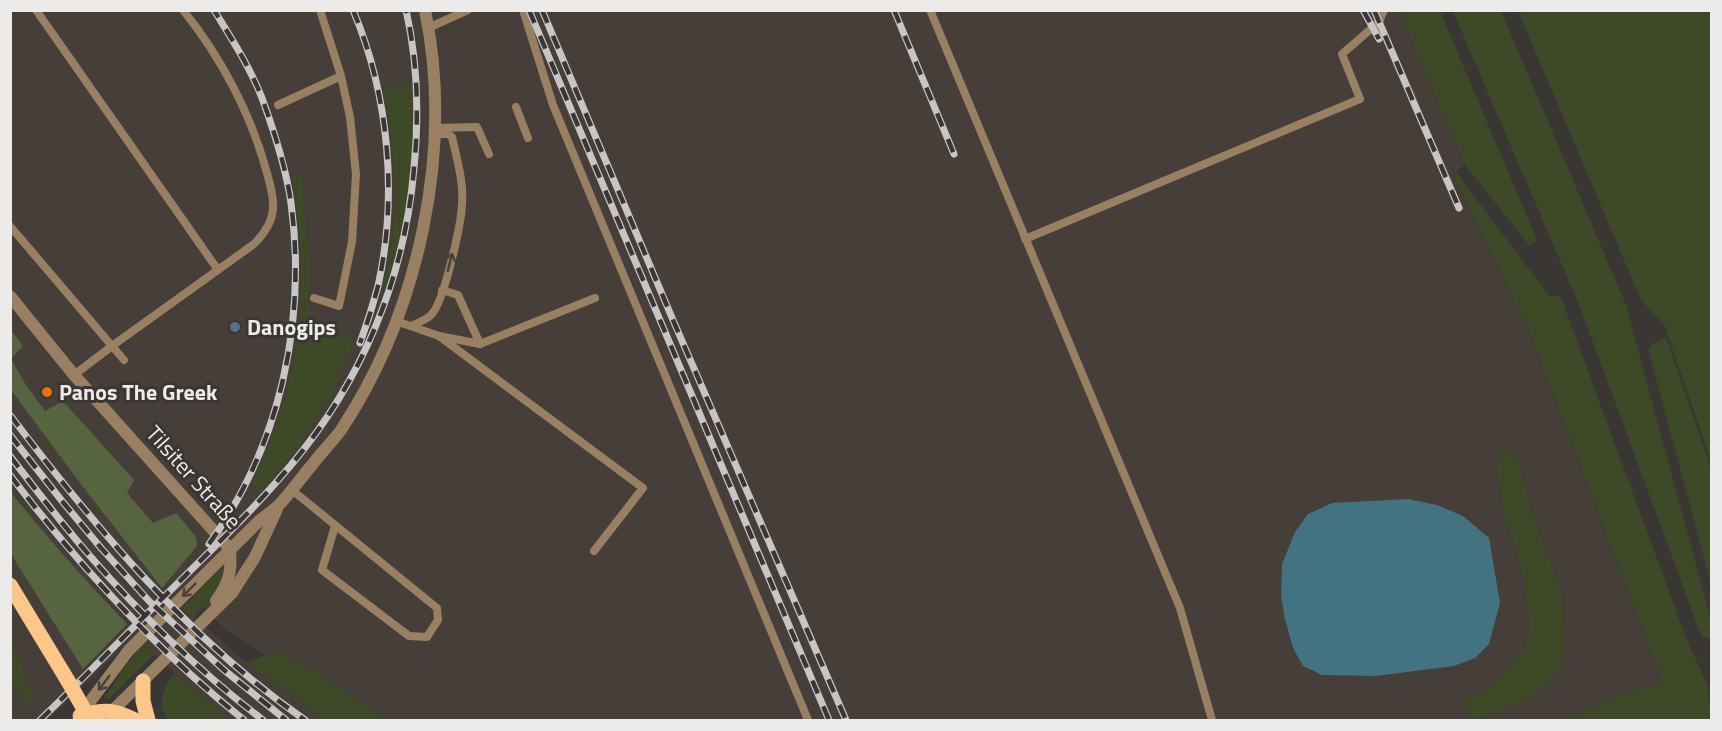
<svg xmlns="http://www.w3.org/2000/svg" width="1722" height="731" font-family="'Titillium Web',sans-serif">
<rect width="100%" height="100%" fill="#393634"/>
<polygon fill="#463e39" points="10,11 1400,11 1465,164 1453,175 1530,334 1662,683 1609,699 1566,720 366,720 227,631 184,587 173,598 182,608 184,608 247,663 326,720 232,720 174,673 145,646 147,644 137,634 48,720 11,720"/>
<g fill="#3e4928">
<polygon points="1399,11 1440,11 1537,240 1530,246 1465,165"/>
<polygon points="1453,11 1501,11 1626,305 1711,620 1711,638 1702,638 1580,307"/>
<polygon points="1518,11 1711,11 1711,461 1664,324 1641,300"/>
<path d="M407 83H410C413 118 413 151 409 186 405 220 395 253 387 286L382 285C385 273 389 260 391 248 400 195 393 141 383 90Z"/>
<polygon points="1456,172 1550,297 1560,295 1687,640 1710,691 1707,693 1711,706 1711,720 1566,720 1609,699 1662,682 1530,334 1453,174"/>
<path d="M301 174 309 251V321L355 340C346 360 339 381 329 400 310 434 286 464 259 492L252 484 264 457 285 399 299 336 302 261 293 176Z"/>
<polygon points="1666,338 1711,468 1711,584 1648,349 1655,342"/>
<polygon points="1513,450 1518,460 1532,512 1563,597 1564,660 1552,680 1528,700 1488,716 1471,718 1463,701 1481,693 1508,668 1524,648 1530,625 1520,561 1504,514 1497,465 1502,452"/>
<path d="M222 571C219 591 207 603 194 617L182 608 213 577Z"/>
<polygon points="10,642 22,662 24,675 36,701 26,704 11,683"/>
<polygon points="145,642 147,644 145,647 154,654 109,699 104,698 138,649"/>
<polygon points="275,651 298,662 341,688 385,720 326,720 247,663"/>
<path d="M174 673 232 720H168C156 704 163 689 174 673Z"/>
</g>
<g fill="#576440">
<polygon points="11,330 23,346 11,359 26,385 45,411 63,401 134,480 127,493 153,523 176,513 196,537 197,546 162,588 80,483 11,390"/>
<path d="M10 491C47 538 86 581 127 624L83 669 11 554Z"/>
</g>
<polygon fill="#437281" points="1408,499 1437,505 1463,516 1489,538 1500,603 1489,644 1475,658 1454,666 1376,676 1322,675 1303,666 1293,648 1285,619 1281,596 1282,564 1295,532 1308,514 1332,503"/>
<g fill="none" stroke-linecap="round" stroke-linejoin="round">
<g stroke="#998062" stroke-width="8">
<polyline points="36,10 218,270"/>
<polyline points="523,10 553,105 808,720"/>
<polyline points="930,10 1180,608 1212,720"/>
<polyline points="428,28 468,10"/>
<polyline points="278,105 341,76"/>
<polyline points="516,107 528,138"/>
<polyline points="434,128 477,127 489,154"/>
<polyline points="10,226 112,346 74,375"/>
<polyline points="1025,239 1360,99 1342,54 1379,22 1384,10"/>
<polyline points="442,290 458,295 480,344"/>
<polyline points="314,298 339,306 352,242 356,174 350,117 341,76 320,10"/>
<polyline points="396,321 439,336 480,344 595,298"/>
<path d="M411 326C417 323 426 320 431 315 444 303 461 224 462 205 464 183 457 159 452 137L448 134H434"/>
<polyline points="439,336 643,488 594,551"/>
<path d="M124 360 112 346 254 244C264 234 272 223 273 209 274 196 270 184 267 173 251 114 221 57 183 10"/>
<polyline points="292,490 437,608 438,620 427,637 409,636 322,570 335,526"/>
</g>
<g stroke="#998062" stroke-width="12">
<polyline points="10,296 74,375 230,549"/>
<path d="M216 601C229 582 232 572 230 549"/>
<path d="M80 715 129 650 259 521C266 515 274 510 280 504 291 492 301 478 312 465 321 453 332 442 341 430 419 312 454 150 425 10"/>
<polyline points="103,720 232,593 255,557 277,509"/>
</g>
<g stroke="#fdc78a" stroke-width="15">
<polyline points="10,585 68,681"/>
<polyline points="143,681 143,701 148,720"/>
<path d="M80 716C103 709 113 709 135 720"/>
</g>
<g stroke="#c8c6c4" stroke-width="7">
<g id="rail">
<path d="M353 10C389 95 398 196 378 286 373 305 367 324 360 343"/>
<polyline points="529,10 829,720"/>
<polyline points="542,10 670,313 846,720"/>
<polyline points="894,10 954,154"/>
<polyline points="1363,10 1379,39"/>
<polyline points="1374,10 1459,208"/>
<path d="M10 415C96 528 188 639 305 720"/>
<polyline points="10,435 62,501 101,548 149,601 224,670 286,720"/>
<path d="M10 456C36 490 62 524 90 556 142 616 200 672 263 720"/>
<path d="M10 475C79 566 155 649 244 720"/>
<path d="M209 544C280 446 307 322 291 203 286 167 274 131 262 98 250 67 231 38 214 10"/>
<path d="M40 720C87 675 132 628 178 583 217 544 256 507 291 465 362 381 405 277 414 168 419 116 418 62 406 10"/>
</g>
</g>
<use href="#rail" stroke="#393634" stroke-width="4.5" stroke-dasharray="14" stroke-linecap="butt"/>
<polyline stroke="#fdc78a" stroke-width="15" points="68,681 90,720"/>
</g>
<defs><path id="oneway-shaft" d="M-6 0H5M1.5-3L5.5 0L1.5 3" fill="none" stroke-width="1.6" stroke-linecap="round" stroke-linejoin="round" transform="scale(1.5)"/></defs>
<g stroke="#47413b">
<use href="#oneway-shaft" transform="translate(450 262) rotate(-76)"/>
<use href="#oneway-shaft" transform="translate(189 590) rotate(135)"/>
<use href="#oneway-shaft" transform="translate(104 683) rotate(127)"/>
</g>
<circle fill="#5c6f8a" stroke="#393634" stroke-width="2" cx="235" cy="327" r="6"/>
<circle fill="#e8710a" stroke="#393634" stroke-width="2" cx="47" cy="392" r="6"/>
<g text-anchor="middle" dominant-baseline="central" stroke-width="6" stroke-linejoin="round" paint-order="stroke">
<g font-size="22" font-weight="bold" fill="#edebea" stroke="#393634" text-anchor="start">
<text x="247" y="327">Danogips</text>
<text x="59" y="392">Panos The Greek</text>
</g>
<g font-size="22" fill="#edebea" stroke="#393634">
<text transform="translate(194 477) rotate(48)">Tilsiter Straße</text>
</g>
</g>
<rect width="1722" height="731" fill="none" stroke="#edebea" stroke-width="24"/>
</svg>
